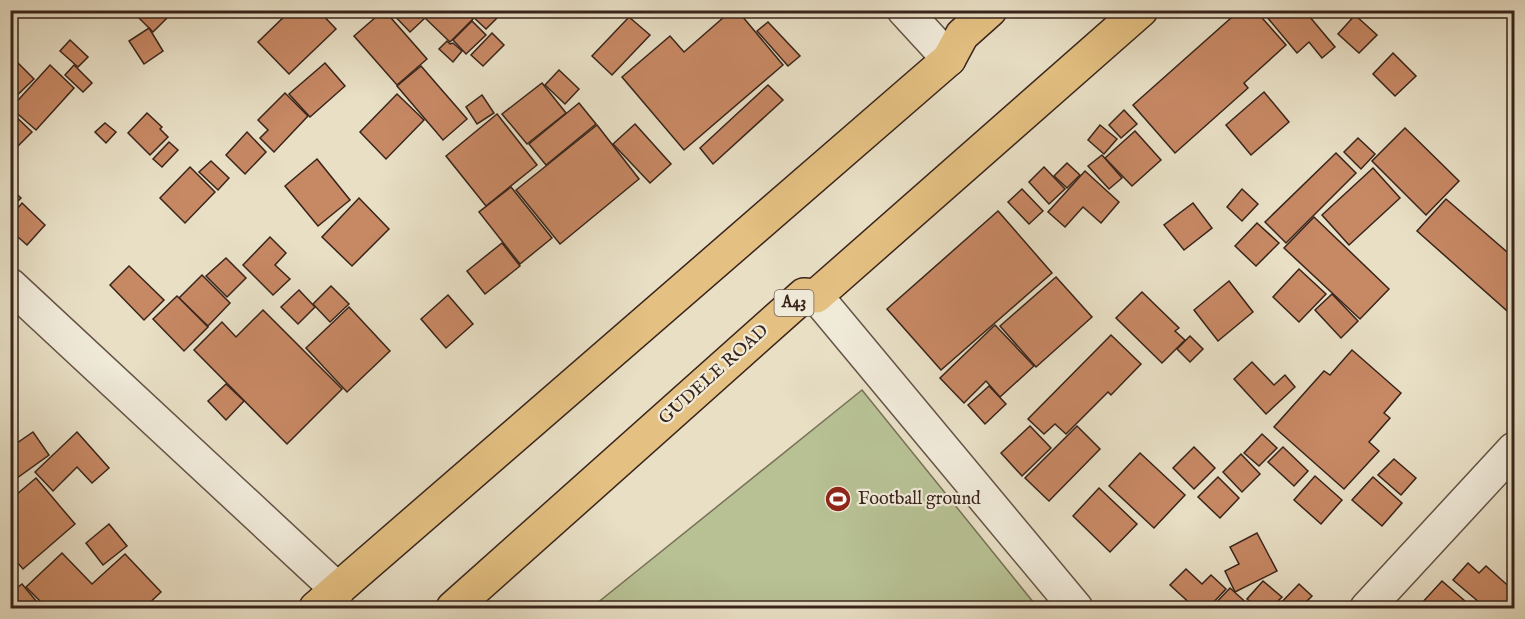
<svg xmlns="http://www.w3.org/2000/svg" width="1525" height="619" font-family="'IM FELL English',serif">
<rect width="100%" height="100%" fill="#e8dfc5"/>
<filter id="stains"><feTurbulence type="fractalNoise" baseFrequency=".00333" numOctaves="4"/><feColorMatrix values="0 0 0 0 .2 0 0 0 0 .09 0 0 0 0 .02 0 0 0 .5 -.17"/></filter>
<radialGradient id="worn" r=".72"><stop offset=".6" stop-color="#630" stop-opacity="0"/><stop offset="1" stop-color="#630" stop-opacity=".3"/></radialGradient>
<polygon fill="#b7c194" stroke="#787258" stroke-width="1.5" points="862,390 1038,608 591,608"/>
<g fill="#c78864" stroke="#39241b" stroke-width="1.5">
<polygon points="140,10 175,10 153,32 136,15"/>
<polygon points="291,10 318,10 336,29 289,74 258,42"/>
<polygon points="384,10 427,59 397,85 354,36"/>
<polygon points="389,10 464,10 473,19 450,42 425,18 410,32"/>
<polygon points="470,10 489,10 497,18 486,29 468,12"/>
<polygon points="732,10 737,10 783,65 684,150 622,77 670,36 684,52"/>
<polygon points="1240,10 1255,10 1286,45 1244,83 1248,88 1175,153 1133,105"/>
<polygon points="1275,10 1304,10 1335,47 1322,58 1309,42 1297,53 1267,17"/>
<polygon points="1355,15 1377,35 1359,53 1338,34"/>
<polygon points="629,17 650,35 612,75 592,56"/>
<polygon points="472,21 486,35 466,54 453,40"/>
<polygon points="768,22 800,56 788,66 757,31"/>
<polygon points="149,28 163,51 144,64 129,41"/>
<polygon points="492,33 504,45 483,66 471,55"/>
<polygon points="70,40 88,57 78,67 60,51"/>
<polygon points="447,41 450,44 453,43 462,51 453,62 439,49"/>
<polygon points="1393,53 1416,76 1395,96 1373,74"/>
<polygon points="12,57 34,79 10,102 10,58"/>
<polygon points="325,63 345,86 310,117 289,94"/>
<polygon points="50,65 74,88 36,130 11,108"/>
<polygon points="74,65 92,83 83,92 65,75"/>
<polygon points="421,66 467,119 443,140 397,86"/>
<polygon points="559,70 579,89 565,104 545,85"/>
<polygon points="542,83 566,113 527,144 502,114"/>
<polygon points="768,85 783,100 713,164 700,148"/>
<polygon points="1264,92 1289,122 1251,155 1226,125"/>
<polygon points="285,93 308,116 274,152 260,138 268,130 258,120"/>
<polygon points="397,94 424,120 386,159 360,132"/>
<polygon points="482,95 494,113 477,124 466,107"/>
<polygon points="579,103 596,124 546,165 529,144"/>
<polygon points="1124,110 1137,124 1121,138 1109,125"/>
<polygon points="11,112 32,132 10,154 10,113"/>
<polygon points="147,113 162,127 160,129 168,137 150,155 128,133"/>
<polygon points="497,114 537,165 486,206 446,156"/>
<polygon points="105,123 116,132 106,143 95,132"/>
<polygon points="635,124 671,164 650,183 613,144"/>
<polygon points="597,125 639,179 560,244 516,190"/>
<polygon points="1100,125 1117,139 1104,154 1088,140"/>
<polygon points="1405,128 1459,181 1426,215 1372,161"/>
<polygon points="1135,131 1161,160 1132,186 1105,158"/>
<polygon points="247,132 266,152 245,174 226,155"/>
<polygon points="1358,138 1375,154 1361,169 1344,152"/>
<polygon points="169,142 178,150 162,167 153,159"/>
<polygon points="1336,153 1356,173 1286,243 1265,222"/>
<polygon points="1102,155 1122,178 1109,189 1088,166"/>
<polygon points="317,159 350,200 318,226 285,186"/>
<polygon points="211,161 229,178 218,190 199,172"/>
<polygon points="1067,163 1080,175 1067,188 1054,176"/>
<polygon points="190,167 215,192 185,223 160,198"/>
<polygon points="1044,167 1065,189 1049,204 1029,182"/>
<polygon points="1373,168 1400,198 1349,245 1322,215"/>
<polygon points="1085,171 1119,202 1101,223 1083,207 1065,227 1048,212"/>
<polygon points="511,187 552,238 520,264 479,212"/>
<polygon points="10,188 21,198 10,209"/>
<polygon points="1022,189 1043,211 1029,224 1008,202"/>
<polygon points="1242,189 1258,204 1242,221 1227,207"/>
<polygon points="359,198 389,229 352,266 322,237"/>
<polygon points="1446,199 1514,258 1514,317 1417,231"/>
<polygon points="22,203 45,225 27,245 10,230 10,211 13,214"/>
<polygon points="1193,203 1212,228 1184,250 1164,225"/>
<polygon points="998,211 1052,273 941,370 887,309"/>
<polygon points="1314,217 1389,289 1360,319 1284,248"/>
<polygon points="1257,223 1279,243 1256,266 1235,246"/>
<polygon points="270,237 286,253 275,265 290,279 273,295 243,265"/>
<polygon points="502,243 520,266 485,294 467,271"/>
<polygon points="226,258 246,278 227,297 206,276"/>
<polygon points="129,266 164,300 144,320 110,285"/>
<polygon points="1299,269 1326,294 1299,322 1273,297"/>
<polygon points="202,275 230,303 208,326 179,298"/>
<polygon points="1056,277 1092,317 1036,367 1000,326"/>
<polygon points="1229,281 1253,312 1218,341 1194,310"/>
<polygon points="331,286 349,304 330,322 313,304"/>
<polygon points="299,290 315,307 298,324 281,307"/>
<polygon points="1142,292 1179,328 1175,331 1185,340 1162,363 1116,318"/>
<polygon points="1332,294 1358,321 1341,338 1315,310"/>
<polygon points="448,295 473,324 446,348 421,319"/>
<polygon points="177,296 208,327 184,351 153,319"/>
<polygon points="349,307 390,351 347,392 306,348"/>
<polygon points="263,310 342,389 287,444 194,350 222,322 236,337"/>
<polygon points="995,325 1034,366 1000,397 986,381 964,403 940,378"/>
<polygon points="1111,335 1141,364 1111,395 1108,392 1066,434 1055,424 1044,434 1028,419"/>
<polygon points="1190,336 1203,349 1190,362 1177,349"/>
<polygon points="1352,350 1401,393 1384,413 1390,418 1369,442 1379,451 1344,489 1274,427 1324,371 1330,375"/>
<polygon points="1252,362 1274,385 1285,375 1295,387 1266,414 1234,379"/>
<polygon points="226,384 244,401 226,420 208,401"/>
<polygon points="989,386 1006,404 985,424 968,405"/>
<polygon points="1030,426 1051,448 1022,476 1001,453"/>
<polygon points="1077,426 1100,449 1049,501 1025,478"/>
<polygon points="33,432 49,455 10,483 10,448"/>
<polygon points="77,432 109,468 92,483 77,467 53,491 35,472"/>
<polygon points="1262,434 1277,448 1259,466 1244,453"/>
<polygon points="1194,447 1215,468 1194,489 1173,468"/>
<polygon points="1283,447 1308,471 1294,486 1268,462"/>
<polygon points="1140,453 1185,495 1154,528 1109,486"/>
<polygon points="1241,454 1260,474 1242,492 1223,472"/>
<polygon points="1394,459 1416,478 1401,495 1378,475"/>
<polygon points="1315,476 1342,500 1321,524 1294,500"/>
<polygon points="1218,477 1239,498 1220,518 1198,497"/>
<polygon points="1373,477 1402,503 1382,526 1352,500"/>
<polygon points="36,478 75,524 23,569 10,554 10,500"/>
<polygon points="1099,488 1137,524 1110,552 1073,516"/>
<polygon points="109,524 127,546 103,565 86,543"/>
<polygon points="1257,533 1277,571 1235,592 1225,571 1239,564 1230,547"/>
<polygon points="62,553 92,584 125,554 161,592 144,608 47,608 26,587"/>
<polygon points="1468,563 1479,573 1486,566 1514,591 1514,608 1486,608 1453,580"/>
<polygon points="1186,569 1202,584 1211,575 1226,589 1208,608 1195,608 1170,585"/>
<polygon points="1263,581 1282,597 1271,608 1258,608 1247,599"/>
<polygon points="1442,581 1473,608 1425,608 1420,605"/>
<polygon points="22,584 42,608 10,608 10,593"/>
<polygon points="1299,584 1312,596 1300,608 1276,608"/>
<polygon points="1230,588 1252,608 1211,608"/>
</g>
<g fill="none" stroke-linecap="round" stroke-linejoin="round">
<g stroke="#655346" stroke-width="36">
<g id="street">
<polyline points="904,10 949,59"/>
<polyline points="10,285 338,590"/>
<polyline points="816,296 1076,608"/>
<polyline points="1367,608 1514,449"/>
</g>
</g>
<g stroke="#39241b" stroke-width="36">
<g id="highway">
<polyline points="316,608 949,59 962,35 990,10"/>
<polyline points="453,608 804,295 816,296 1141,10"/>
</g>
</g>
<use href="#street" stroke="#f0ead9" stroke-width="33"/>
<use href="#highway" stroke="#e4c082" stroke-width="33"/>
</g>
<defs>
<g id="stadium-disc" transform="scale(1.35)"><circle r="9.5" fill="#8f2418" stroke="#f0ead9"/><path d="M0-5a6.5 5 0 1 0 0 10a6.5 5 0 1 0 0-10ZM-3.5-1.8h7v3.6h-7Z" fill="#fff"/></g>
</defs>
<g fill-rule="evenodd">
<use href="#stadium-disc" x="838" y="499"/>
</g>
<g text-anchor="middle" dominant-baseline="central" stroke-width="4.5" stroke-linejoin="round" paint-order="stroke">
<rect fill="#f0ead9" stroke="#705f54" stroke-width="1.5" x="774.5" y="290" width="39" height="26" rx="4.5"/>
<g font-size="16" font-weight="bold" fill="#39241b">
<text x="794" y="303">A43</text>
</g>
<g font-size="18" fill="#39241b" stroke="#f0ead9">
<text transform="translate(714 375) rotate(-42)">GUDELE ROAD</text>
</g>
<g font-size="18" fill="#39241b" stroke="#f0ead9" text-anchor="start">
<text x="858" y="499">Football ground</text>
</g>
</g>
<rect width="1525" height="619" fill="none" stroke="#e8dfc5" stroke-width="36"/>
<rect x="12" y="12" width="1501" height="595" fill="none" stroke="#39241b" stroke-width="3"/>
<rect x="18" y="18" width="1489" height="583" fill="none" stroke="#39241b" stroke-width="1.5"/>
<rect width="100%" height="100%" filter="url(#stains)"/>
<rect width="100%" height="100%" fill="url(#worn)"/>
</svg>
